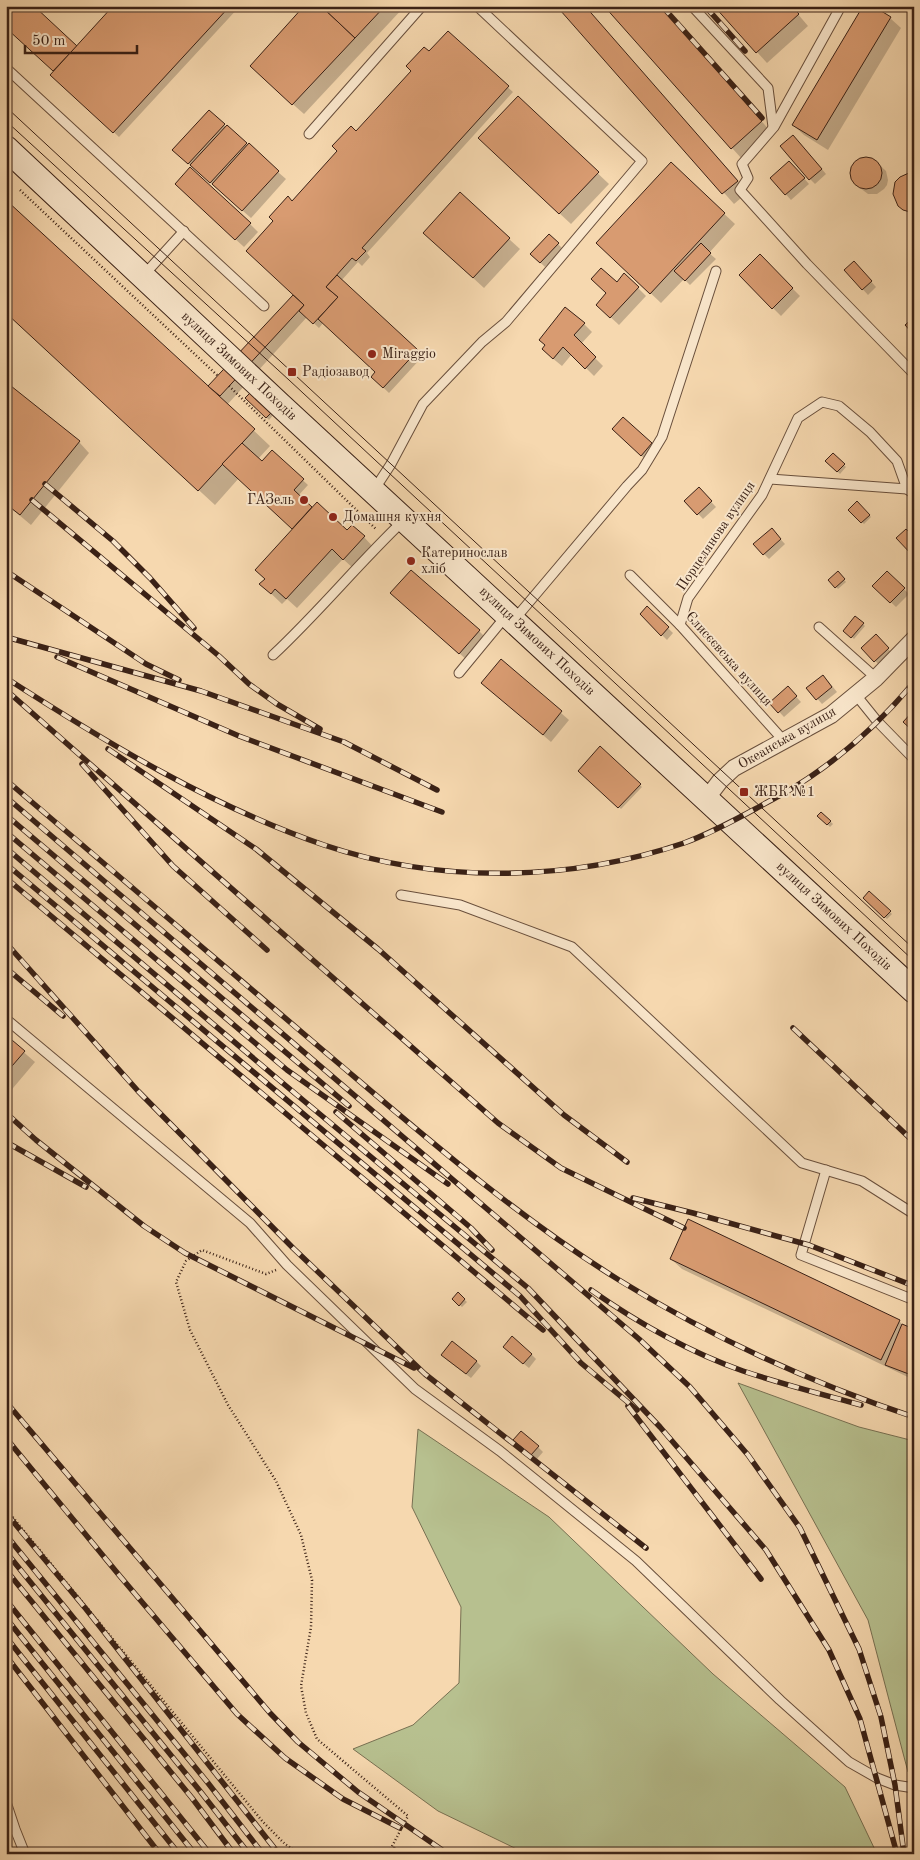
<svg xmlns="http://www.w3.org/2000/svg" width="920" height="1860" font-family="'Old Standard TT',serif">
<rect width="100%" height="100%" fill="#f6d8af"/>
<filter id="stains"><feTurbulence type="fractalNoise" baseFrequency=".004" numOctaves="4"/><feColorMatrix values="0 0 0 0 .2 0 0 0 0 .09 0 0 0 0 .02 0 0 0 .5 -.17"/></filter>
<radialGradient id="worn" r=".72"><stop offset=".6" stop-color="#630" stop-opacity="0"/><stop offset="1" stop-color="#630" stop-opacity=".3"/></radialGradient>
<g fill="#b7c08f" stroke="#787052">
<polygon points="738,1383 859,1427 914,1441 914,1773 908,1772 868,1620"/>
<polygon points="418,1429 549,1517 713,1674 845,1787 877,1854 527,1854 438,1811 353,1749 413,1725 459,1683 461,1607 412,1507"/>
</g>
<g fill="#0003">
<polygon points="115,6 240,6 119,137 57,79 55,71 6,27 77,47"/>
<polygon points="306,6 405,6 304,114 262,77"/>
<polygon points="584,6 748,192 734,204 562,10"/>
<polygon points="659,6 772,133 742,159 732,148"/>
<polygon points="791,6 808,26 767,63 757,52"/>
<polygon points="890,18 901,28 828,150 804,135 793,125"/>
<polygon points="448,33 513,92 367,253 370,257 362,266 358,262 341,281 423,356 389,393 372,377 377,372 323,323 319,328 307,317 227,405 270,446 258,459 262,462 272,452 308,485 298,496 312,509 347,532 364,537 374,548 354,569 343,559 297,608 287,599 282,604 261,584 266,579 294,529 239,478 215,505 6,313 213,392 215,391 210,386 294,295 292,202"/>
<polygon points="518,98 609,184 571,224 490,149"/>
<polygon points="209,112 286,179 251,218 182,158"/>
<polygon points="798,141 826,174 815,184 810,179"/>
<polygon points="864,158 873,159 886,171 888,180 887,185 884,189 877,194 868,194 860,188 852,179 851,170 856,162"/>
<polygon points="671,164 735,224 709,253 716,259 690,285 684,279 661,303 608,253"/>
<polygon points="794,167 809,184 791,200 771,178"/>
<polygon points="914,173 914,218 899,205"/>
<polygon points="184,192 250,224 258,232 244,247"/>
<polygon points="549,235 563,249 545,267 531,254"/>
<polygon points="509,239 520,249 484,288 435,243"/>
<polygon points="760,256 800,296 781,316 740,275"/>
<polygon points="859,268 876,287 868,295 845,270"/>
<polygon points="617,284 638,288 646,296 619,325 605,312"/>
<polygon points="584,324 592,332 581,344 603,366 594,376 572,354 562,366 551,357"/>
<polygon points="6,384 79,442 89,453 31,525 6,504"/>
<polygon points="247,398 274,414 269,420"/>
<polygon points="618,434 651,444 656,449 646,460"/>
<polygon points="833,455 846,467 840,474 827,461"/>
<polygon points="699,489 716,507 703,519 686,501"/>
<polygon points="857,503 871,517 864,524 850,510"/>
<polygon points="772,530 785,544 769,559 755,545"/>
<polygon points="838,573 846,582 838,589 830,580"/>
<polygon points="887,573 909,594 896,607 874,586"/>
<polygon points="400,601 479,631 487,639 468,661"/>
<polygon points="647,608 673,633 667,640 641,614"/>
<polygon points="856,618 865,626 854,639 845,631"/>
<polygon points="875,636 893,654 880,666 863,648"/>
<polygon points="501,661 569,720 551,742 483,683"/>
<polygon points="828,681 837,692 822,704 808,688"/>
<polygon points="788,688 801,702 784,717 771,703"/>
<polygon points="600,748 642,787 621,809 580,770"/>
<polygon points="822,813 833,824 830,827 819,816"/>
<polygon points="870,893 892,914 887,919 865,898"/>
<polygon points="6,1037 35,1062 8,1094 6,1093"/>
<polygon points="671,1259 899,1321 905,1327 914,1330 914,1380 682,1269"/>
<polygon points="458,1294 467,1302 462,1307 453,1299"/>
<polygon points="509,1352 531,1354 536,1359 529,1368"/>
<polygon points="447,1360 476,1361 481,1366 471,1378"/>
<polygon points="520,1445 538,1447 543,1452 537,1459"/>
</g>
<g fill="#d89b71" stroke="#3a2116">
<polygon points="6,6 34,6 77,46 53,71 6,28"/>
<polygon points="113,6 230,6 113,133 50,75"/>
<polygon points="304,6 321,6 355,38 292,105 250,66"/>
<polygon points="321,6 385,6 355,38"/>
<polygon points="564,6 585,6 738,181 722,194 560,10"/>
<polygon points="604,6 660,6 762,121 731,149"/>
<polygon points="714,6 791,6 799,14 756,53"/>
<polygon points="863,6 873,6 891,17 817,140 792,125"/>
<polygon points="448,31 509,86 362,248 366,251 356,261 352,258 326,287 338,297 313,324 299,311 304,305 246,251 273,221 269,217 288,196 292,201 337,151 332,146 351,126 356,131 411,71 406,66 424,47 429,51"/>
<polygon points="518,96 599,172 559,214 478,138"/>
<polygon points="209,110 225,124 188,164 172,150"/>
<polygon points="227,125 247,143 210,183 190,165"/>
<polygon points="793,135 822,169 809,180 780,146"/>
<polygon points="249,143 279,171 242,211 212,184"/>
<circle cx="866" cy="173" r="16"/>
<polygon points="789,161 805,178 785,195 770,178"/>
<polygon points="671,162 725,213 650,294 596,243"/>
<polygon points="190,167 251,223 235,240 175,184"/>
<polygon points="911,172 914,172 914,213 903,210 898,206 893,194 895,182 900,177"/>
<polygon points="460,192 510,238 473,278 423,233"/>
<polygon points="6,200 255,429 198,491 6,313"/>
<polygon points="549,234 559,243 540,263 530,254"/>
<polygon points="701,243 711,253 685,281 674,271"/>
<polygon points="760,254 793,288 772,309 739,275"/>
<polygon points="854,261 872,281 862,290 844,270"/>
<polygon points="601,268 617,282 624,273 639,287 610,318 596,305 606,293 591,279"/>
<polygon points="337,275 418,350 383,388 371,377 375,372 318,319 338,297 326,287"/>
<polygon points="293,295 304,305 220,396 208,386"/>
<polygon points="565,307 585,323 574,335 596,357 585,369 563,347 553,359 542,349 545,345 539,340"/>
<polygon points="914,317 914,335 905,325"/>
<polygon points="6,382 80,441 20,515 6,504"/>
<polygon points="252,391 273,411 266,418 245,398"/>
<polygon points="623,417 652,443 641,456 612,429"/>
<polygon points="242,443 262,461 272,450 304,479 294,490 312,507 292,529 222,464"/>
<polygon points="833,453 845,464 837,472 825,461"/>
<polygon points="699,487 712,501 697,515 684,501"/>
<polygon points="857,501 870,515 861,523 848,510"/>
<polygon points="317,502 347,530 352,525 365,536 343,560 332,549 286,599 275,589 271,594 259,584 265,579 255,570"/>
<polygon points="772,528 781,539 763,555 753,544"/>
<polygon points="906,529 914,537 913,556 896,538"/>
<polygon points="411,570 480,630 459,654 390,593"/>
<polygon points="838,571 845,579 835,588 828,580"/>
<polygon points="887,571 905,588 890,603 872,586"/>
<polygon points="647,606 669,627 661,636 640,614"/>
<polygon points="855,616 864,623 851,638 843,631"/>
<polygon points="876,634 889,648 874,662 861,648"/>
<polygon points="501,659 562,711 543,735 481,683"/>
<polygon points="823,675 832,687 816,700 806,688"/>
<polygon points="788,686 797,696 778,713 769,703"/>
<polygon points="914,710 914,732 903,722"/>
<polygon points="600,746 641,784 618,808 578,771"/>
<polygon points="821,812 831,821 827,825 817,816"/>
<polygon points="869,891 891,911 884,918 863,898"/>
<polygon points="6,1035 25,1051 6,1073"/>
<polygon points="688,1219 900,1320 881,1360 670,1259"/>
<polygon points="458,1292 465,1299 459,1306 452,1299"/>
<polygon points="902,1324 914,1329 914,1376 885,1365"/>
<polygon points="512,1336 532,1354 523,1364 503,1347"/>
<polygon points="452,1341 477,1361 466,1374 441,1355"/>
<polygon points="521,1431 539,1446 531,1455 513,1440"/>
<polygon points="394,1847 404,1854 390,1854"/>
</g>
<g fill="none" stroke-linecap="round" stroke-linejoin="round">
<g stroke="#694f3c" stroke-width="11">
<g id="lane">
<polyline points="692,6 768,88 773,127"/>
<polyline points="841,6 774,127 742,164 748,178 740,190 807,264 914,374"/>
<polyline points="910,6 914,12"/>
<polyline points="6,68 264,306"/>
<polyline points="309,134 422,6"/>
<polyline points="143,276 184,231"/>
<polyline points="770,479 907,489"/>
<polyline points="374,490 391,464 423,404 482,342 506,322 642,161 477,6"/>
<polyline points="630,575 680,625 784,741"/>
<polyline points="514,620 627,486 642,470 662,437 716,271"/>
<polyline points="680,625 688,598 762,495 798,418 822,402 839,406 870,432 897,461 907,489 914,494"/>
<polyline points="819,627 876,678"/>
<path d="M273 655C319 612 358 564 403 521"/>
<polyline points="459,673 506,616"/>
<polyline points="856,695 877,721 914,759"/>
<polyline points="401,895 460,905 572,947 802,1163 862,1181 914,1214"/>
<polyline points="6,1019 250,1223 287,1265 415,1389 500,1451 636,1561 780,1700 849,1762 877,1778 895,1785 914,1788"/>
<polyline points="826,1170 801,1255 914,1300"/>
<polyline points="6,1802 15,1829 25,1854"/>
</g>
</g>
<g stroke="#694f3c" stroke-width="18">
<polyline id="street" points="707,798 720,781 734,768 831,715 876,678 914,639"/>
</g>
<g stroke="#3a2116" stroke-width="26">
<polyline id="secondary" points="6,148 280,405 914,991"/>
</g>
<g stroke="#3a2116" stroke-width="2.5" stroke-dasharray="1 2.5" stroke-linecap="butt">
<polyline points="20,190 218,376"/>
<polyline points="229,386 377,530"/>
<polyline points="276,1270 266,1274 202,1250 186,1261 176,1282 190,1330 228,1405 276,1481 301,1535 312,1580 311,1627 301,1686 306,1713 317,1739 408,1816 388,1854"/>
<polyline points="6,1509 263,1822 285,1844 300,1854"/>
</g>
<use href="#lane" stroke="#f9e6cb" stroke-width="9"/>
<use href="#street" stroke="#f9e6cb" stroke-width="16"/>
<use href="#secondary" stroke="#f9e6cb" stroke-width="24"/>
<g stroke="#3a2116" stroke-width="1">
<polyline points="6,107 914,949"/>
<polyline points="6,121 289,380 914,961"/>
</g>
<g stroke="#3a2116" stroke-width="5.5">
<g id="rail">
<polyline points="662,6 762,118"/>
<polyline points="705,6 745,51"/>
<polyline points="45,484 113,541 150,578 194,628"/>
<polyline points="32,500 219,656 249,684 277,704 320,729"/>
<polyline points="6,571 146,664 179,680"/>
<polyline points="6,637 201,691 344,742 437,790"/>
<polyline points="57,657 239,736 442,812"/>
<path d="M6 678C107 743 211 806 324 845 439 884 569 882 684 843 709 834 733 821 757 808 767 802 778 797 788 791 835 763 879 724 914 682"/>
<polyline points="6,690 498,1123 561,1168 684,1228"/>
<polyline points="108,749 256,849 378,949 564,1115 627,1162"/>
<polyline points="82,764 173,866 267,950"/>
<path d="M6 780C110 868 214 958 318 1046 415 1128 511 1213 619 1280 711 1337 811 1383 914 1417"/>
<polyline points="6,797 639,1339 690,1387 748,1455 800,1528 859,1649 881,1717 895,1785 904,1854"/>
<polyline points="6,815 349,1106"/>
<polyline points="6,832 287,1070 448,1184"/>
<polyline points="6,848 279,1080 528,1288 660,1427 766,1550 829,1650 860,1719 897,1854"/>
<polyline points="6,864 520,1296 581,1363 637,1410"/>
<polyline points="6,878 543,1330"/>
<polyline points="6,943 138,1091 293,1248 425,1374 646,1548"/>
<polyline points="6,968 63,1016"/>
<polyline points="793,1028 914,1142"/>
<polyline points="336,1112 471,1228 492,1250"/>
<polyline points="6,1113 36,1140 144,1226 185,1253 414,1368"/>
<polyline points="6,1142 86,1187"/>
<polyline points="633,1198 693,1213 809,1245 914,1286"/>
<path d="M591 1290C638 1323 689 1352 743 1371 782 1384 821 1394 861 1405"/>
<polyline points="6,1402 270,1713 298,1742 358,1792 448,1854"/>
<polyline points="628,1406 761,1579"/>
<polyline points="6,1438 119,1575 237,1714 285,1758 343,1799 400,1828"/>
<polyline points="6,1513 86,1609 279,1854"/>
<polyline points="6,1535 208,1783 263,1854"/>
<polyline points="6,1552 200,1791 249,1854"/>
<polyline points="6,1570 192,1798 234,1854"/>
<polyline points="6,1600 210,1854"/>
<polyline points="6,1618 195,1854"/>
<polyline points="6,1637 179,1854"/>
<polyline points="6,1656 160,1854"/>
</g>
</g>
<use href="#rail" stroke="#f9e6cb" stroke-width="4" stroke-dasharray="11" stroke-linecap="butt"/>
</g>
<g fill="#8f2418" stroke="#f9e6cb" stroke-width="2">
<circle cx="372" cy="354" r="5"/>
<rect x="287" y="367" width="10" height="10" rx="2.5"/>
<circle cx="304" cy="500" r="5"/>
<circle cx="333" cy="517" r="5"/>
<circle cx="411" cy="561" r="5"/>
<rect x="739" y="787" width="10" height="10" rx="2.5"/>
</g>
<g text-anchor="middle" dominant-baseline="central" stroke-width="4" stroke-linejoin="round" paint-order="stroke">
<g font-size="14" fill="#3a2116" stroke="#f9e6cb" text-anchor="start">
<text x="382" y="354">Miraggio</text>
<text x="302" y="372">Радіозавод</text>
<text x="294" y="500" text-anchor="end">ГАЗель</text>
<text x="343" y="517">Домашня кухня</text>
<text x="421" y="553">Катеринослав<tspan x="421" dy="16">хліб</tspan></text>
<text x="754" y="792">ЖБК №1</text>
</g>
<g font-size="14" fill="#3a2116" stroke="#f9e6cb">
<text transform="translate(239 366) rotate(43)">вулиця Зимових Походів</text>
<text transform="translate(716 536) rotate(-56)">Порцелянова вулиця</text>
<text transform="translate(537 641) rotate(43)">вулиця Зимових Походів</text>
<text transform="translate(729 659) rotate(48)">Єлисєєвська вулиця</text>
<text transform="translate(787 738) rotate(-30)">Океанська вулиця</text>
<text transform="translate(834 916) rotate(43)">вулиця Зимових Походів</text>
</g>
</g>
<rect width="920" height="1860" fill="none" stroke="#f6d8af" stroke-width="25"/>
<rect x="8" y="8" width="905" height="1845" fill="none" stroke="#3a2116" stroke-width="2.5"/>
<rect x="12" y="12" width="895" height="1835" fill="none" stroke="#3a2116"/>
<path d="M25 45v8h112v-8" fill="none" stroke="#3a2116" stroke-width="2.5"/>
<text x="32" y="45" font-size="15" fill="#3a2116" stroke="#f9e6cb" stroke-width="4" paint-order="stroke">50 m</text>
<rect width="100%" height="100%" filter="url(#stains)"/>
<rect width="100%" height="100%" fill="url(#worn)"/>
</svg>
